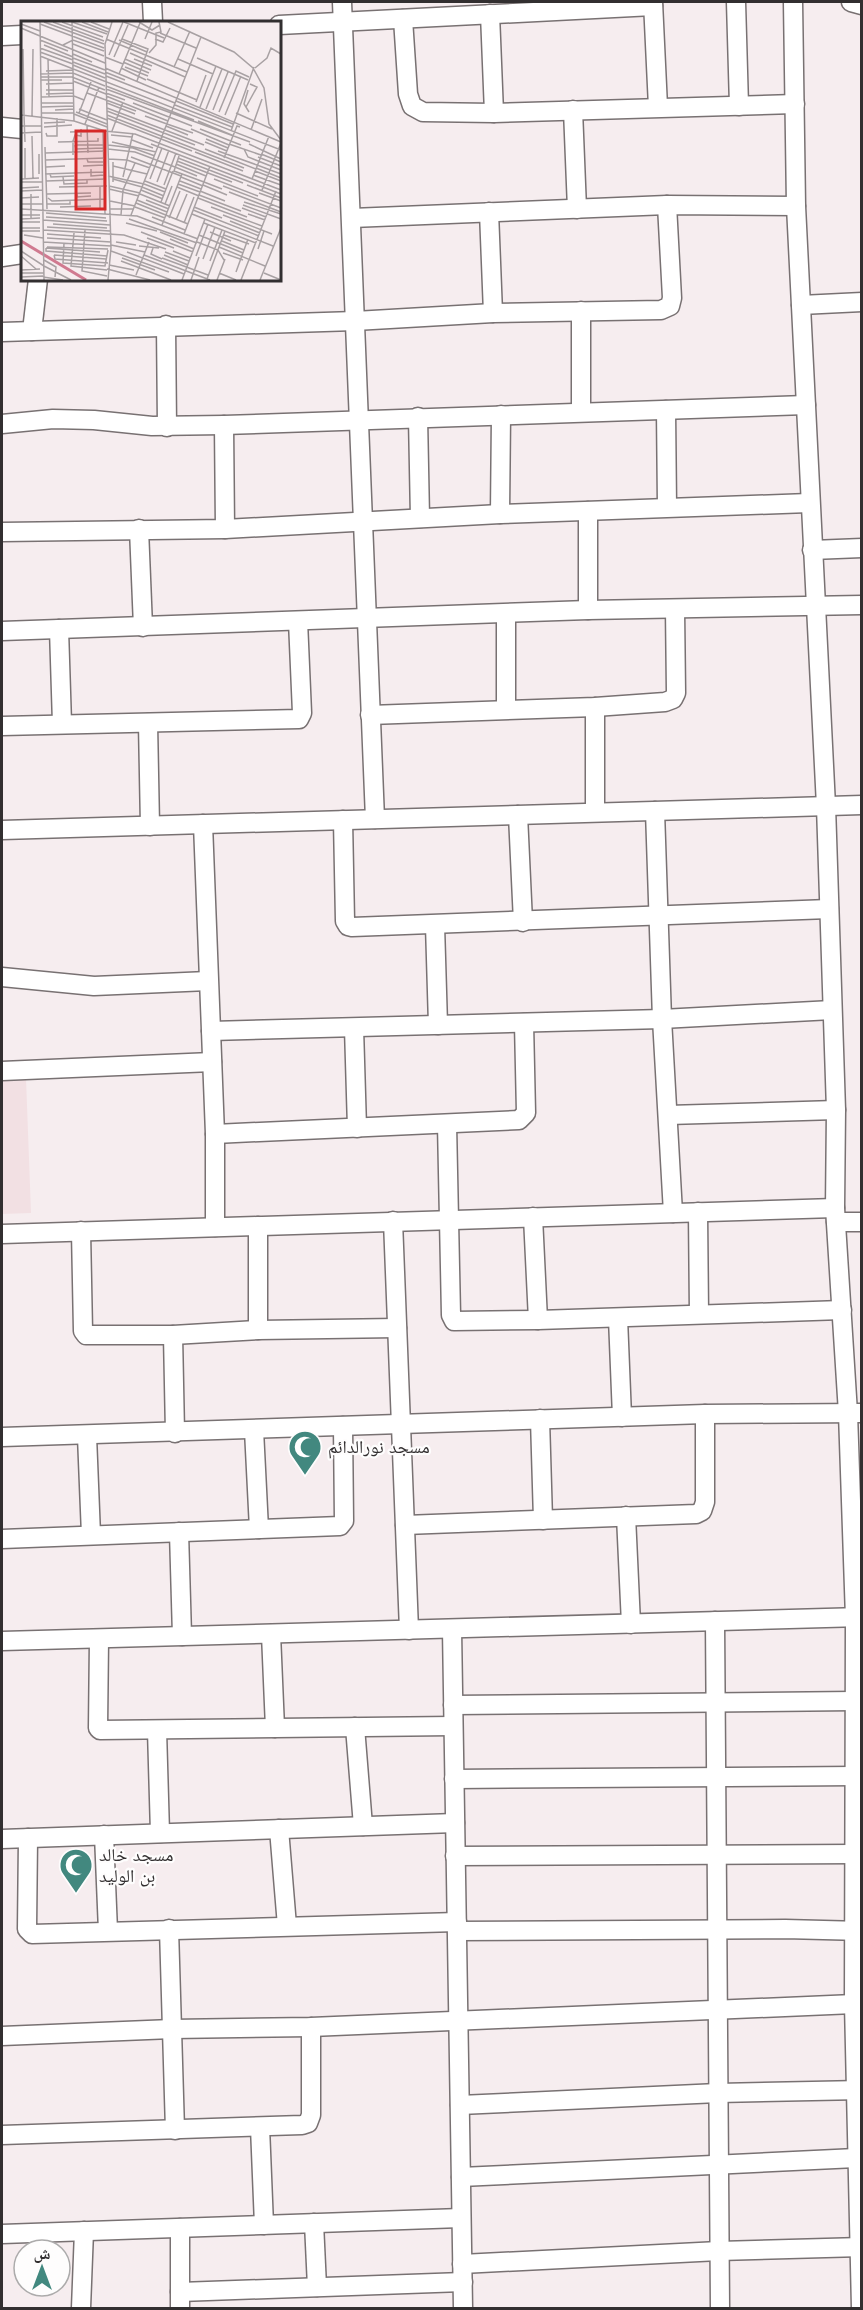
<svg xmlns="http://www.w3.org/2000/svg" width="863" height="2310" font-family="Jost,'Noto Naskh Arabic',sans-serif">
<rect width="100%" height="100%" fill="#f6edef"/>
<polygon fill="#f2e0e3" points="26,1079 31,1213 2,1214 2,1080"/>
<g fill="none" stroke-linecap="round" stroke-linejoin="round">
<g stroke="#787172" stroke-width="21">
<g id="minor">
<polyline points="152,2 153,22"/>
<polyline points="342,2 375,819"/>
<polyline points="653,2 658,107"/>
<polyline points="736,2 739,106"/>
<polyline points="793,2 796,206 826,806 836,1110 835,1208 848,1413 855,1618 854,2004 861,2308"/>
<polyline points="851,2 862,5"/>
<polyline points="490,14 494,113"/>
<polyline points="403,19 408,94 412,106 423,112 494,113 795,104"/>
<polyline points="279,25 653,6"/>
<polyline points="2,36 22,35"/>
<polyline points="573,110 577,209"/>
<polyline points="2,127 22,129"/>
<polyline points="489,212 493,313"/>
<polyline points="352,218 667,205 796,206"/>
<polyline points="2,257 22,254"/>
<polyline points="801,305 862,302"/>
<polyline points="166,325 167,427"/>
<polyline points="32,331 38,279"/>
<polyline points="2,332 355,321 493,313 661,310 670,306 672,298 667,205"/>
<polyline points="666,410 667,507"/>
<polyline points="581,412 581,311"/>
<polyline points="418,417 420,518"/>
<polyline points="2,424 53,419 94,420 152,426 224,425 806,405"/>
<polyline points="224,425 225,529"/>
<polyline points="588,511 588,610"/>
<polyline points="500,514 501,415"/>
<polyline points="139,529 143,627"/>
<polyline points="2,532 225,529 500,514 809,503"/>
<polyline points="812,550 862,548"/>
<polyline points="506,614 506,709"/>
<polyline points="59,629 62,724"/>
<polyline points="2,631 588,610 862,605"/>
<polyline points="595,707 595,812"/>
<polyline points="370,715 595,707 665,702 673,699 676,693 675,609"/>
<polyline points="148,723 150,826"/>
<polyline points="2,726 299,719 302,713 298,621"/>
<polyline points="655,811 662,1019 673,1213"/>
<polyline points="518,815 523,922"/>
<polyline points="343,820 345,921 348,926 352,927 829,909"/>
<polyline points="203,824 215,1134 215,1227"/>
<polyline points="2,830 862,805"/>
<polyline points="435,925 438,1025"/>
<polyline points="2,977 94,986 208,981"/>
<polyline points="354,1028 357,1128"/>
<polyline points="211,1031 662,1019 832,1010"/>
<polyline points="2,1071 212,1062"/>
<polyline points="668,1115 836,1110"/>
<polyline points="447,1124 451,1315 454,1321 538,1320 842,1310"/>
<polyline points="215,1134 519,1120 526,1113 524,1023"/>
<polyline points="698,1212 699,1314"/>
<polyline points="533,1217 538,1320"/>
<polyline points="393,1221 409,1630"/>
<polyline points="836,1222 862,1222"/>
<polyline points="258,1226 258,1330"/>
<polyline points="81,1231 83,1331 86,1335 173,1335 258,1330 397,1328"/>
<polyline points="2,1234 835,1208"/>
<polyline points="618,1318 622,1417"/>
<polyline points="173,1335 175,1433"/>
<polyline points="540,1419 543,1520"/>
<polyline points="254,1430 259,1529"/>
<polyline points="87,1436 91,1535"/>
<polyline points="2,1437 705,1414 862,1413"/>
<polyline points="626,1516 631,1624"/>
<polyline points="405,1525 696,1514 702,1511 705,1502 705,1414"/>
<polyline points="179,1532 182,1636"/>
<polyline points="2,1539 340,1526 344,1521 343,1426"/>
<polyline points="715,1621 720,2308"/>
<polyline points="452,1629 463,2308"/>
<polyline points="271,1634 275,1728"/>
<polyline points="99,1639 98,1728 100,1730 453,1726"/>
<polyline points="2,1641 862,1617"/>
<polyline points="453,1705 854,1701"/>
<polyline points="355,1727 363,1826"/>
<polyline points="157,1730 160,1833"/>
<polyline points="454,1779 855,1776"/>
<polyline points="279,1829 287,1926"/>
<polyline points="104,1835 108,1931"/>
<polyline points="28,1838 27,1929 32,1934 457,1922"/>
<polyline points="2,1839 455,1823"/>
<polyline points="455,1856 855,1854"/>
<polyline points="169,1929 175,2130"/>
<polyline points="457,1931 785,1929 862,1931"/>
<polyline points="2,2036 172,2029 311,2027 854,2004"/>
<polyline points="460,2105 718,2093 862,2090"/>
<polyline points="260,2127 264,2225"/>
<polyline points="2,2135 302,2125 308,2123 311,2115 311,2027"/>
<polyline points="461,2177 856,2158"/>
<polyline points="314,2223 317,2287"/>
<polyline points="2,2234 461,2218"/>
<polyline points="462,2264 719,2251 862,2247"/>
<polyline points="180,2292 463,2282"/>
<polyline points="81,2308 84,2231"/>
<polyline points="180,2308 180,2228"/>
</g>
</g>
<use href="#minor" stroke="#fff" stroke-width="18"/>
</g>
<defs>
<g id="mosque-pin" transform="scale(1.725)"><path d="M0 17L-7.5 6A9.5 9.5 0 1 1 7.5 6Z" fill="#42887f" stroke="#fefdfd"/><path d="M3.5-4.9A6 6 0 1 0 3.5 4.9A5 5 0 1 1 3.5-4.9Z" fill="#fff"/></g>
</defs>
<g fill-rule="evenodd">
<use href="#mosque-pin" x="305" y="1447"/>
<use href="#mosque-pin" x="76" y="1865"/>
</g>
<g text-anchor="middle" dominant-baseline="central" stroke-width="4.5" stroke-linejoin="round" paint-order="stroke">
<g font-size="18" fill="#322f30" stroke="#fefdfd" text-anchor="start">
<text x="328" y="1447">مسجد نورالدائم</text>
<text x="99" y="1855">مسجد خالد<tspan x="99" dy="21">بن الوليد</tspan></text>
</g>
</g>
<g transform="translate(21 21)">
<rect width="260" height="260" fill="#f6edef"/>
<path fill="none" stroke="#d07a90" stroke-width="3" d="M0 220 65 259"/>
<path fill="none" stroke="#a8a1a3" stroke-width="1.5" d="M19 1 23 259M23 1 83 23M32 1 83 20M41 1 82 16M51 1 53 100M51 1 86 13M61 1 87 11M70 1 88 8M103 1 143 17M118 1 131 9 139 4M147 1 213 31 232 47 243 67 248 103 260 119M0 3 19 10M19 3 83 27M0 7 19 15M139 12 175 27M19 15 84 42M85 18 166 51M101 18 127 28 116 60M124 18 131 1M134 18 142 21 149 7M19 19 47 30M98 19 126 31M52 23 83 35M23 24 52 36M42 24 52 19 83 30M19 27 52 39M2 28 3 94M19 31 52 43M109 32 164 56M128 32 135 24V12L140 11 138 1M52 33 71 41M88 34 102 1M19 35 260 129M84 36 102 43M93 36 107 4M52 37 84 49M176 37 227 59M27 38 28 76M104 38 130 49M113 38 131 45M157 38 192 53M52 41 84 53M102 41 128 52M52 44 84 57M104 46 127 55M153 46 169 10M84 47 260 121M100 47 125 59M234 47 246 37 250 27 260 33M25 50 52 49M84 51 104 59M19 53 52 52 84 65M98 53 119 2M85 55 154 82M20 56H51L84 69M126 58 176 79M20 59H41M52 60 85 73M25 63 52 62M85 65 173 99M85 68 229 121M25 69H52M227 69 223 83 228 91M66 72 85 79M85 72 104 79M25 73 52 72M85 75 147 100M20 76 53 75 63 79M85 79 115 90M155 80 212 103M175 81 185 54M20 82H53M86 82 114 93M112 82 171 105M154 84 211 106M20 86 53 85M179 86 195 45M225 86 236 66 229 63M86 87 144 109M58 88 86 99M185 88 201 48M34 89 53 88M192 89 207 51M86 90 174 124M55 91 86 103M198 91 215 50 228 56M20 92H53M58 92 70 61M215 92 251 108M53 93 86 106M0 94 53 100 84 110 114 113 260 169M3 94 4 121M86 94 223 147M204 94 220 55M11 95 12 28M124 95 146 103M86 97 171 130M177 100 213 115M23 102 44 101M64 103 78 66M146 103 172 112M66 104 67 132M0 105H21M145 105 167 114M23 106 51 104M170 108 208 124M179 108 220 124M82 109 84 193M144 109 183 124M230 109 241 78M91 110 102 81M210 110 233 46M49 111 77 110M0 112 20 111M25 112 26 115H36V97M90 114 111 116M11 115 12 157M185 118 207 127M111 119 132 127M37 121 77 120V117M91 121 135 131M184 121 206 130M130 123 260 173M208 123 240 134M228 123 260 138M54 124 55 128 82 127M55 124H82M87 124 112 127 134 135M24 126 26 188M87 128 114 131 154 146M184 128 235 148M223 128 227 136 260 149M197 130 236 144M174 131 222 150M24 132 84 130M18 133V153M240 133 260 141M52 134V120L54 114 60 115V108M158 135 153 150 183 161M110 136 160 155M237 136 260 145M157 137 222 162M203 137 216 105 219 106M66 138 67 141H83M87 138 106 139 129 147M24 139 85 137M156 140 187 152M92 141V161M155 143 185 155M236 144 260 153M62 145 83 144M92 145 126 153M25 146 44 145M154 146 176 155M235 147 260 157M70 148V155L83 154M234 150 260 160M187 152 211 161M24 153 83 151M29 153 30 156 53 155M232 154 260 164M87 155 123 163M42 156 43 163 66 162V158M102 156 112 112M160 156 182 165M0 158 18 157M4 158V127M92 158 121 166M129 158 141 127M193 158 237 175M231 158 248 115M25 160 85 158M124 160 145 168M159 160 180 168M0 161H21M136 161 148 129M183 161 201 168M123 163 144 171M157 163 179 171M143 164 155 132M182 164 206 174M226 164 260 177M79 165V189M88 165 119 172M202 165 260 187M38 166 86 165M121 166 143 175M156 166 178 175M0 167 18 166M88 168 118 175M120 169 142 178M241 169 260 122M0 170 21 169M179 170 204 180M208 171 260 191M56 172V176L70 175M238 172 260 180M10 173V197M26 173 70 172M119 173 149 185M178 174 220 190M0 177 18 176M27 177 31 180 84 178M177 177 226 196M116 179 146 191M125 179 148 188M89 180 114 185M140 181 152 150M223 181 260 193M115 182 167 203M0 183H22M26 183H49V179M144 183 151 165M222 184 260 198M39 186 70 185M114 186 144 197M173 186 201 197M190 186 241 205M221 187 245 196M0 188 116 195 177 218M89 188H113M172 189 238 215M25 192 85 197M171 193 252 225M227 193 244 199M0 194H19M100 194 102 169 114 142M110 194 180 16M202 194 251 213M25 196 86 200M131 196 164 209M148 197 159 170M0 198 19 197M108 198 176 222M22 199 89 204M155 199 166 173M209 200 239 212M0 201H19M105 202 136 210M163 202 173 176M183 202 235 222M32 203 86 207M141 204 161 153M26 206 89 210M0 207H19M22 209 103 214 145 228M64 209 61 250 86 255M0 210H19M120 211 172 231M139 211 167 222M189 211 210 220M53 212 50 245 86 249M26 213 80 217M163 213 189 145M3 214 22 217M178 214 222 232M203 214 228 223M26 217 90 221M126 217 153 227M149 218 173 228M201 220 223 229M22 221 90 225M95 221 115 224M176 221 197 229 203 239M43 222 42 242 84 245 87 229M90 224 124 231M118 225 138 227M26 226 87 228M198 226 244 245M25 227V230L86 235M25 227 79 231M132 227 130 233 141 238M237 228 243 210M0 230 23 245M90 230 148 251M152 230 169 237M106 231 163 253M144 231 168 240M202 232 222 239M33 234 34 238 87 242M33 234 85 238M123 234 189 259M143 234 167 244M0 235 15 248M175 235 187 203M101 237 134 249M141 237 187 254M182 238 194 206M23 239 35 246 34 256M100 240 132 252M189 240 201 209M88 244 113 249M23 245 50 259M86 248 129 259M0 249 19 248M215 251 227 218M0 252H23M132 252 150 259M198 252 215 259M243 252 260 259M115 254 128 221M0 256 22 255M22 256 42 259M186 258 204 210M87 259 90 227 84 23 91 1M161 259 184 198M170 259 178 236M196 259 204 238M220 259 255 170M239 259 260 207"/>
<path fill="#d62828" fill-opacity="0.15" stroke="#d62828" stroke-width="3" d="M55 110H84V188H55Z"/>
<rect width="260" height="260" fill="none" stroke="#322f30" stroke-width="3"/>
</g>
<rect width="863" height="2310" fill="none" stroke="#322f30" stroke-width="6"/>
<g transform="translate(42 2268)"><circle r="28" fill="#fefdfd" stroke="#acabab" stroke-width="1.5"/>
<path d="M0-4.5L10 22L0 15L-10 22Z" fill="#42887f"/>
<text y="-9" font-size="16" font-weight="bold" text-anchor="middle" fill="#322f30">ش</text>
</g>
</svg>
